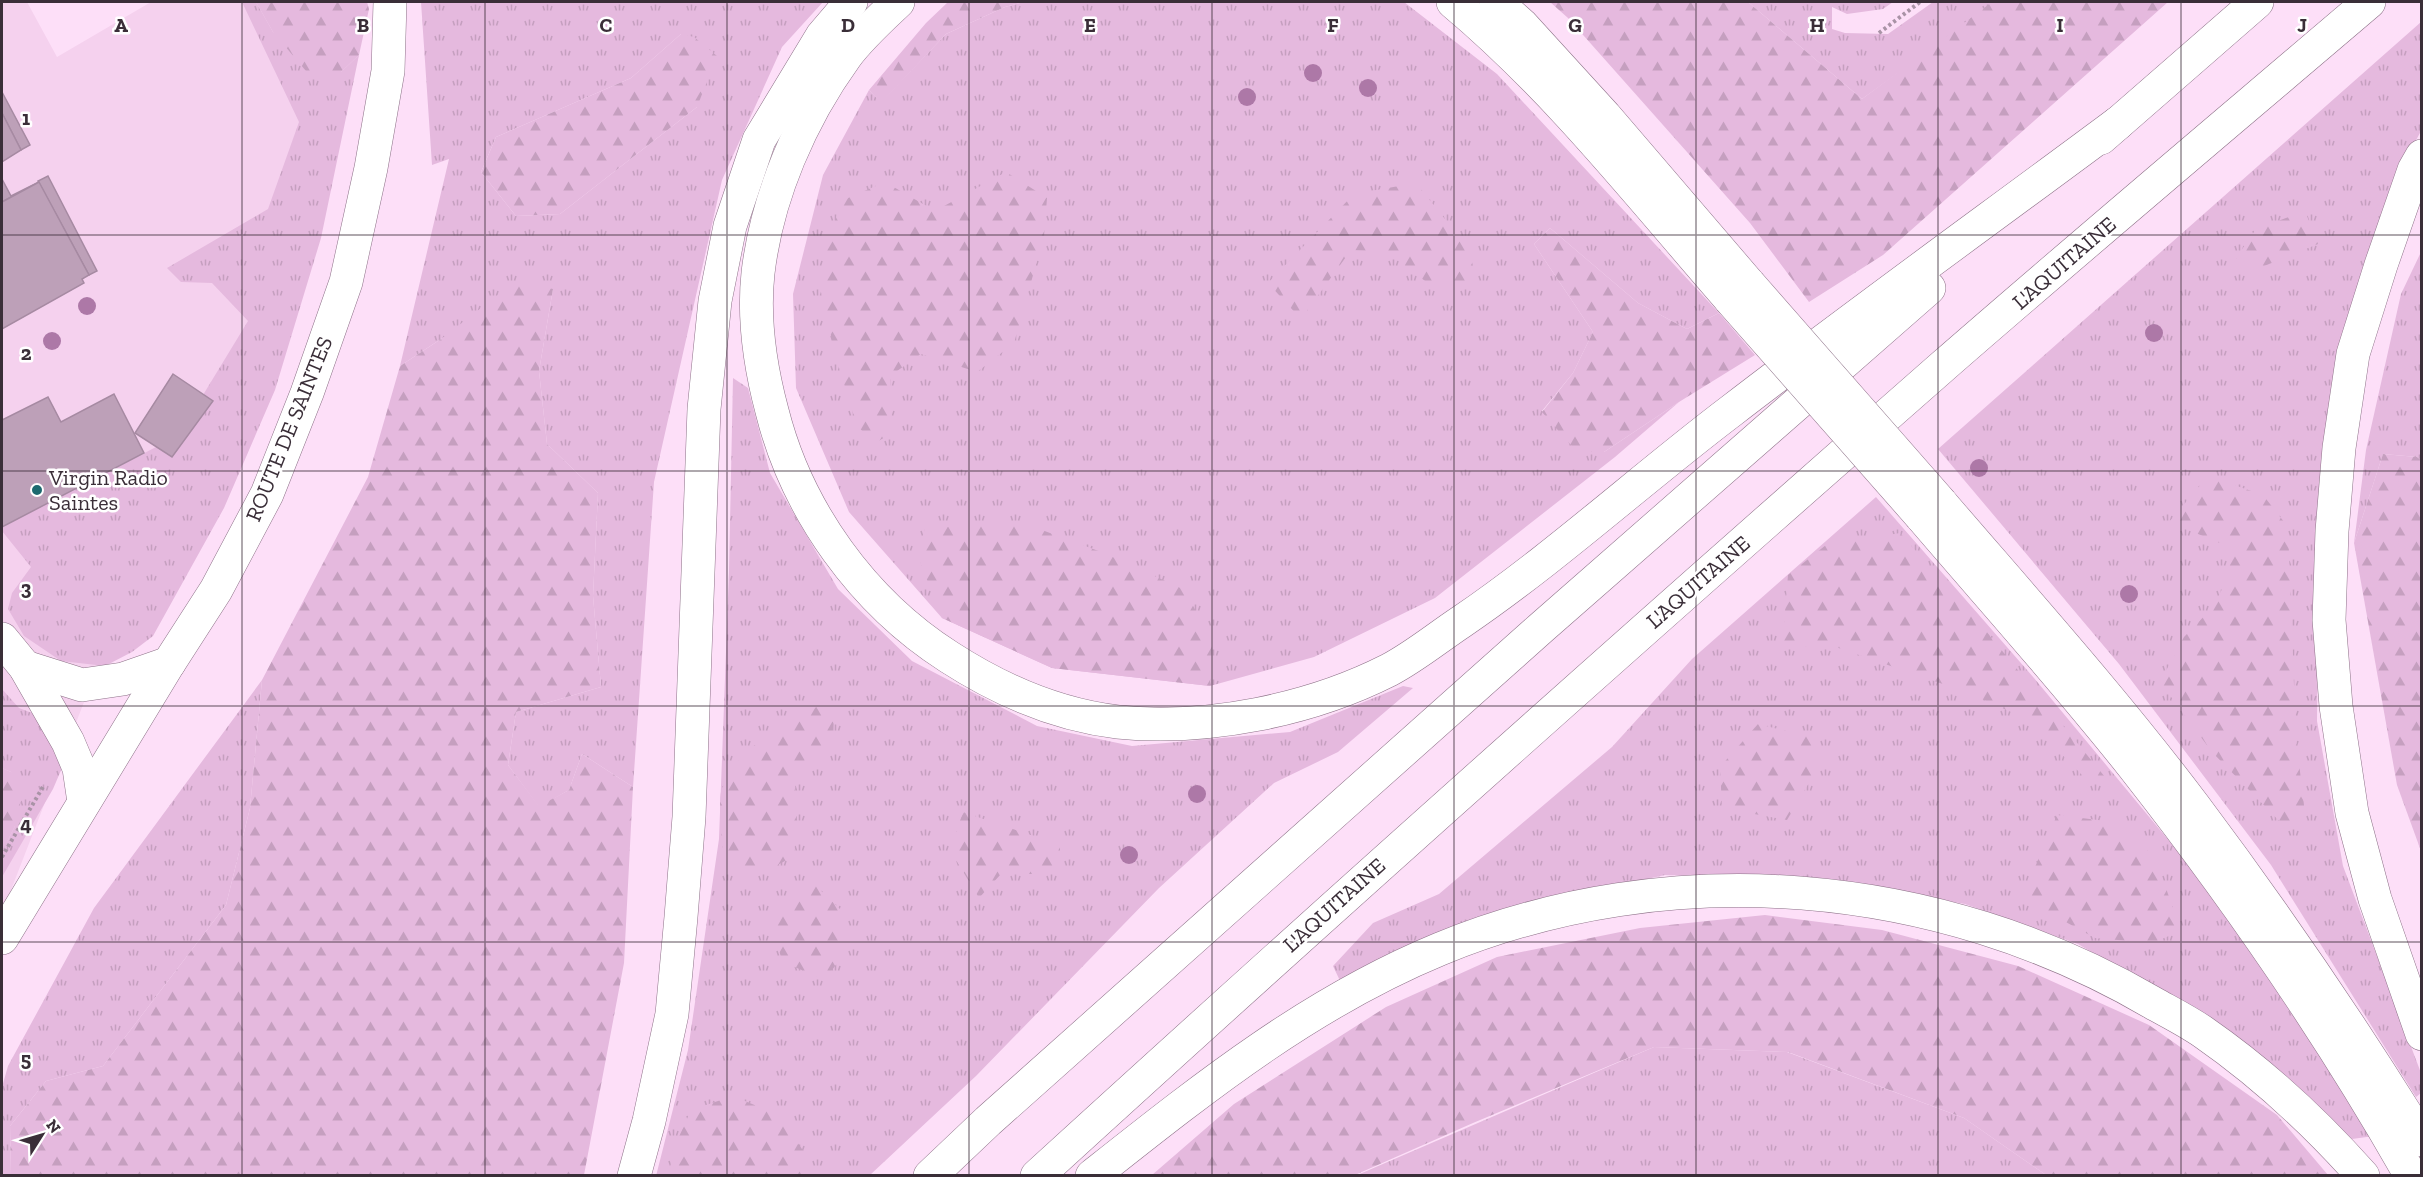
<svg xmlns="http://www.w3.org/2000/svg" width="2423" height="1177" font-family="'Zilla Slab',serif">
<defs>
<pattern id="grass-tufts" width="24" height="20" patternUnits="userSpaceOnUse" patternTransform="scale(1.5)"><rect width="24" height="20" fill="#e5b9de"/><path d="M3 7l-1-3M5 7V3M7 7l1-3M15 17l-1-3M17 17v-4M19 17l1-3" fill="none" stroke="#c59fbf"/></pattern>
<pattern id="forest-firs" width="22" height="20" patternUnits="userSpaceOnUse" patternTransform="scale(1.5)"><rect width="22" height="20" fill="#e5b9de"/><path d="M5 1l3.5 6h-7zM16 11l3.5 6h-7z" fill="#c59fbf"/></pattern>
</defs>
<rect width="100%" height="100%" fill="#fddff8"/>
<polygon fill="#f5d1ee" points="2,2 27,2 57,57 151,2 331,2 359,55 264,348 121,607 2,913"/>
<g fill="url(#grass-tufts)" fill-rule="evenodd">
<polygon points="242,2 256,2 273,32 341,72 359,55 321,238 275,390 224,508 153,636 132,652 105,666 61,661 24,636 8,609 12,593 31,567 2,531 2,527 156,447 203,395 248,321 212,283 181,282 167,268 268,209 299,122"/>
<path d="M421 2H823L782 47 722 180 654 482 633 787 582 754 569 790 539 807 508 765 516 712 601 687 593 596 598 493 547 444 539 371 553 289 441 339 400 366 449 159 432 165ZM681 34 697 107 560 214 516 216 481 172 496 137 631 78Z"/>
<polygon points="1024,2 1404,2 1497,74 1719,313 1687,329 1638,303 1550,228 1534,244 1593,332 1573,373 1542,411 1604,452 1679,402 1615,457 1435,598 1314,657 1210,686 1052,668 942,618 849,512 796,388 793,294 823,175 869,90 881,102 946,34 1005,7"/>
<polygon points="1748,2 1893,2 1883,9 1847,14 1832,7 1832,29 1845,33 1888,34 1933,2 1996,2 1862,99"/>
<polygon points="2421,22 2421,131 2391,187 2319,525 2317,721 2343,866 2421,1073 2421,1093 2416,1097 2271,865 2119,664 1938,449"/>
<polygon points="2421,252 2421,460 2417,457 2383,454 2354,543 2366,450 2401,294"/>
<polygon points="733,378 748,388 770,473 838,589 912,661 1037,726 1132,746 1290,732 1403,686 1413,688 1338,752 1274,783 1159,888 976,1076 870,1175 656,1176 688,1050 719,839 729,571"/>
<polygon points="1876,497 2034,678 2214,895 2374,1136 2352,1139 2254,1050 2078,944 1965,904 1826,879 1665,875 1528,906 1342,985 1333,966 1373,923 1439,894 1612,747 1692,659"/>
<polygon points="262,680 250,808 226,905 103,1066 46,1081 10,1126 11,1175 2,1176 2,1087 8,1066 94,908"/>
<polygon points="2,689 19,708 32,713 54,737 62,768 53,789 2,877 2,852 15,826 11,772 2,768"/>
<polygon points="1654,1047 1787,1052 1964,1118 2046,1175 1355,1176"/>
</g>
<g fill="url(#forest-firs)">
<polygon points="256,2 367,2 369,9 359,55 341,72 306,71 273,32"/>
<polygon points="948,2 1024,2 1005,7 946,34 881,103 869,90 926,23"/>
<polygon points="1550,2 1748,2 1862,99 1992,2 2168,2 1883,255 1809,302 1750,223 1568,18"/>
<polygon points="681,34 694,37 717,56 697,107 560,214 516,216 481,172 496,137 631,78"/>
<polygon points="1006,172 1047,198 1044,236 1014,343 977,372 921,354 890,376 892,433 875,443 857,426 836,358 818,279 841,201 885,182 935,211"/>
<polygon points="1416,183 1469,249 1476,279 1433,287 1387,252 1351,250 1301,319 1268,283 1354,194"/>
<polygon points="2305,211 2318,244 2252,271 2236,258 2256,229"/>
<polygon points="1550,228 1638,303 1687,329 1719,313 1755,355 1679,402 1604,452 1577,452 1542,412 1573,373 1593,332 1534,244"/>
<polygon points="516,281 553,289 539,371 547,444 598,493 593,596 601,687 516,712 508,765 539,806 569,790 582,754 633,787 624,963 584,1175 11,1175 10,1126 46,1081 103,1066 226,905 250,808 262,680 368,477 400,366 441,339"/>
<polygon points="2383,454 2417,457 2421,460 2421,851 2397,785 2354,543"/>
<polygon points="2208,476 2263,495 2288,527 2296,738 2306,822 2287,829 2212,752 2160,682 2184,637 2215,605 2228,575 2232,548 2169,522"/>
<polygon points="1023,523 1104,553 1185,590 1212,643 1210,686 1052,668 942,618 918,557 925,528"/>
<polygon points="1900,533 1986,631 2105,777 2084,777 2027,719 1966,692 1830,645 1782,648 1788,575 1826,545"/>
<path d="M820 705 834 713 833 741 794 768 797 815 794 856 754 878 724 867C723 851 718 804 721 792 735 748 782 725 820 705Z"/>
<polygon points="1758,724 1815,738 1816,771 1787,820 1722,808 1720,767"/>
<polygon points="2,768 11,772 24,788 15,826 2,852"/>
<polygon points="963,812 1060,845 1060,862 1045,874 1001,874 979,898 950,850"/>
<polygon points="2057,815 2114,822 2155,857 2181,931 2152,943 2095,938 2031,903 2033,872"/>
<polygon points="810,880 842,911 845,952 825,980 783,962 768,920"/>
<polygon points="1765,915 1882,930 2018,966 2149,1025 2277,1115 2328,1175 2046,1175 1964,1118 1788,1052 1654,1047 1473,1123 1355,1175 1152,1175 1234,1104 1386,1007 1497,957 1640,928"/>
<polygon points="733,1096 778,1115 809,1159 811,1175 669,1175 673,1150 691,1110"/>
</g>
<g fill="#bda0b8" stroke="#a68aa2" stroke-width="1.5">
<polygon points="2,92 30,145 21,150 2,113"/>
<polygon points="2,113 21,150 2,162"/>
<polygon points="48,176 97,271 89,275 38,181"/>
<polygon points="2,179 11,196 39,182 2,202"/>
<polygon points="39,182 89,275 82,279 84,283 2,329 2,202"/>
<polygon points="173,374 213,401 172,457 135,433"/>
<polygon points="114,394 144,453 2,527 2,420 48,397 61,422"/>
</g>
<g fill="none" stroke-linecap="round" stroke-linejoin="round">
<g stroke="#8d7288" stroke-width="34">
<g id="minor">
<polyline points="2,639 25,667 68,742 79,768 84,802"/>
<polyline points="25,667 82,685 123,679 169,663"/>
<polyline points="2,938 169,663 216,590 267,494 307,393 346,282 371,168 388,71 390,2"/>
</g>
</g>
<g stroke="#8d7288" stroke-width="34">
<g id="highway">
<path d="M898 2C880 19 861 36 846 56 801 118 767 196 758 273 753 319 760 366 772 411 797 511 863 602 949 657 1000 690 1058 715 1118 722 1207 731 1310 710 1389 670 1414 657 1437 638 1461 622 1555 558 1640 480 1731 411 1858 313 1989 219 2118 123"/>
<path d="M1453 2C1557 89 1641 197 1730 299"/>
<polyline points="1496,2 1522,25 1605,116 1749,284"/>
<polyline points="2101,138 2257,2"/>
<polyline points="2422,156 2414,170 2381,265 2353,354 2339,448 2332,531 2329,620 2336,706 2352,813 2375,899 2422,1034"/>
<path d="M1941 503C2027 603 2115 701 2194 806 2275 914 2351 1025 2422 1140"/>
<path d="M1921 516C1992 599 2065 680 2133 766 2235 896 2329 1031 2411 1176"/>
<polyline points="634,1176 649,1121 672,1014 681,917 689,817 704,409 715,301 730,226 759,140 822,36 851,2"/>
<polyline points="930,1176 988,1121 1541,628 1929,288"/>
<path d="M1037 1176C1336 903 1638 634 1942 367 2083 244 2227 123 2369 2"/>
<path d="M1092 1176C1202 1089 1309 1003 1440 949 1671 854 1938 877 2153 1003 2169 1012 2187 1021 2203 1032 2262 1073 2315 1122 2363 1176"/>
</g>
</g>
<g stroke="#a993a6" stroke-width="4" stroke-dasharray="3 3" stroke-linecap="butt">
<polyline points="1879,33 1920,2"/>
<polyline points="2,857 44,785"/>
</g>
<use href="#minor" stroke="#fff" stroke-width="33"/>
<use href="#highway" stroke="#fff" stroke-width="33"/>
<g stroke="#8d7288" stroke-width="34" stroke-linecap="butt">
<g id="highway-bridge">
<polyline points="1749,284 1941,503"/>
<polyline points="1730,299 1921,516"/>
</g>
</g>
<use href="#highway-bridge" stroke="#fff" stroke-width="33"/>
</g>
<g fill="#ad78a7">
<circle cx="1313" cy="73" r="9"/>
<circle cx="1368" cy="88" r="9"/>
<circle cx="1247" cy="97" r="9"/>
<circle cx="87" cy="306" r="9"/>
<circle cx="2154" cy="333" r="9"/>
<circle cx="52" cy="341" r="9"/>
<circle cx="1979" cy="468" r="9"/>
<circle cx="2129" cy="594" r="9"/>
<circle cx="1197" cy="794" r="9"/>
<circle cx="1129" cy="855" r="9"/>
</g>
<path fill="none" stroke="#3a2e38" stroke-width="1.5" stroke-opacity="0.55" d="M242 2V1176M485 2V1176M727 2V1176M969 2V1176M1212 2V1176M1454 2V1176M1696 2V1176M1938 2V1176M2181 2V1176M2 235H2422M2 471H2422M2 706H2422M2 942H2422"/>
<circle fill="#1c696f" stroke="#fff" stroke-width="2" cx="37" cy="490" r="6"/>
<g text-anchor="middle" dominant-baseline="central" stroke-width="5" stroke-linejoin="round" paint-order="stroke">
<g font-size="22" fill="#3a2e38" stroke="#fff">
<text transform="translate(2064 263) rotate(-41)">L'AQUITAINE</text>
<text transform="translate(289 429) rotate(-68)">ROUTE DE SAINTES</text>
<text transform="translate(1698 582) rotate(-41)">L'AQUITAINE</text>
<text transform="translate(1334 905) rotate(-42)">L'AQUITAINE</text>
</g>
<g font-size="22" fill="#3a2e38" stroke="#fff" text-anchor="start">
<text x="49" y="477">Virgin Radio<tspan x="49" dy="25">Saintes</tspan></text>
</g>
</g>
<g font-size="20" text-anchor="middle" font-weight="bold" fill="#3a2e38" stroke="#fff" stroke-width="5" stroke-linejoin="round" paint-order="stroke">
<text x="121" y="32">A</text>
<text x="363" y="32">B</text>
<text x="606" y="32">C</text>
<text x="848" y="32">D</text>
<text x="1090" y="32">E</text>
<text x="1333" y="32">F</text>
<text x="1575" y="32">G</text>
<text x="1817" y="32">H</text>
<text x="2060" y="32">I</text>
<text x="2302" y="32">J</text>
<text x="26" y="125">1</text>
<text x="26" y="360">2</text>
<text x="26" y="595">3</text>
<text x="26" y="831">4</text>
<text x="26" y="1066">5</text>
</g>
<rect width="2423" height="1177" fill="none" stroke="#3a2e38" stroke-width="6"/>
<g transform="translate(42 1135) rotate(53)" stroke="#ffffff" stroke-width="4.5" paint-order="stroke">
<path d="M0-4.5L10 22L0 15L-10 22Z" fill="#3a2e38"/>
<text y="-9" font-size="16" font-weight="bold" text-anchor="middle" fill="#3a2e38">N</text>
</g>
</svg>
